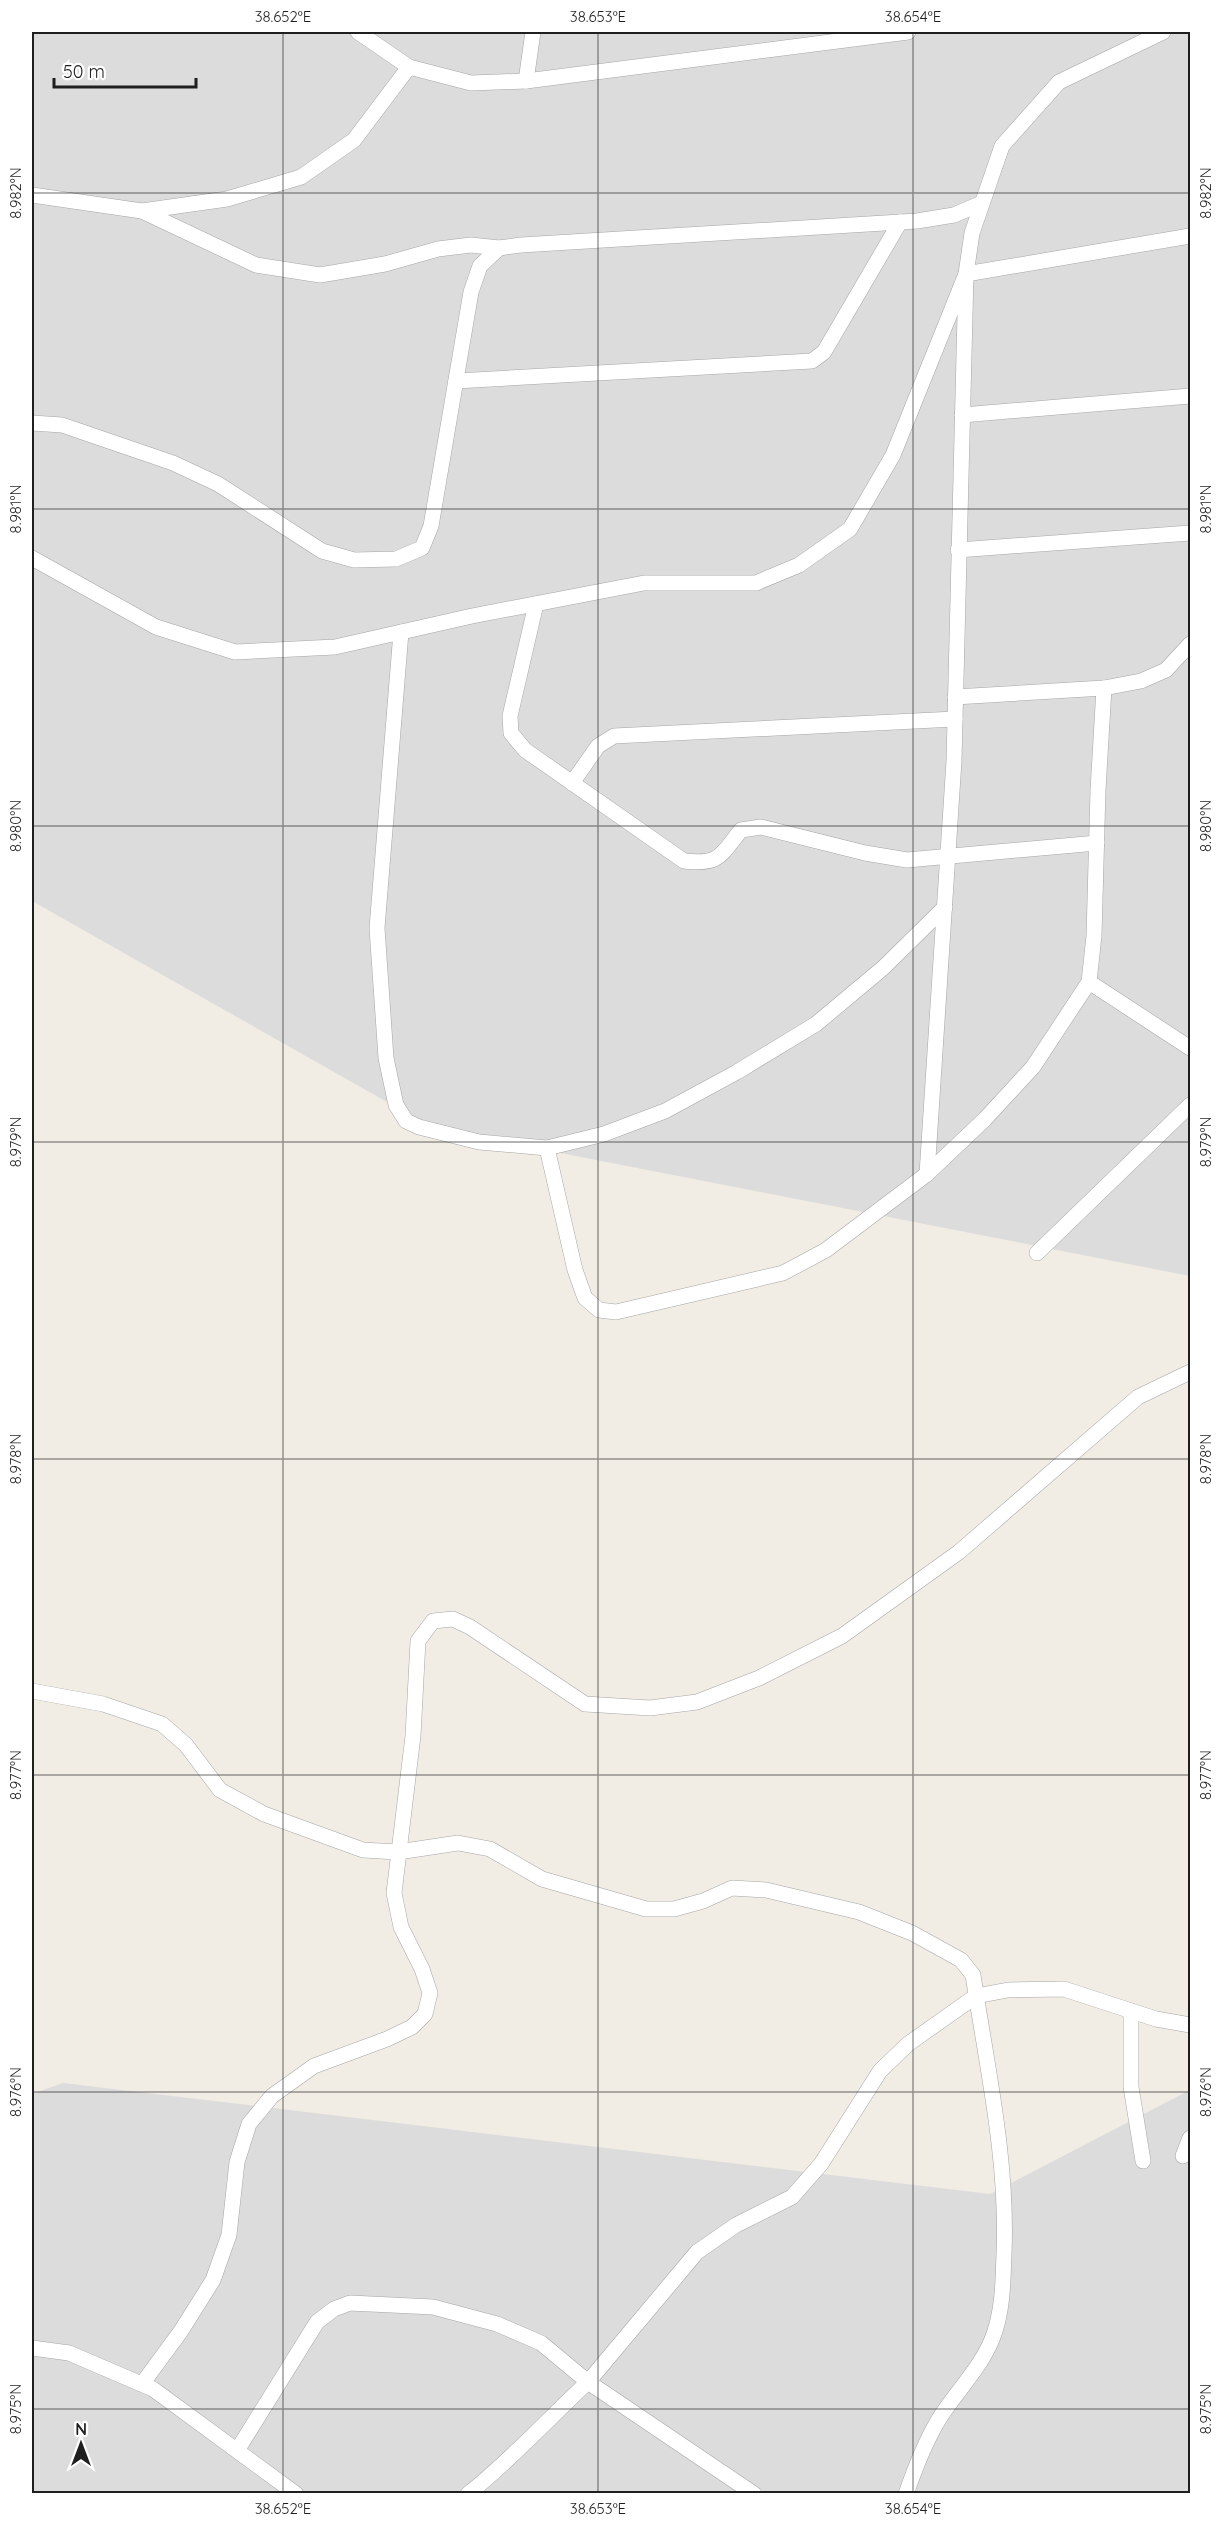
<svg xmlns="http://www.w3.org/2000/svg" width="1222" height="2525" font-family="Quicksand,sans-serif">
<rect width="100%" height="100%" fill="#f1ece4"/>
<g fill="#dddcdc">
<polygon points="32,32 1190,32 1190,1276 433,1128 32,901"/>
<polygon points="63,2083 990,2194 1190,2090 1190,2493 32,2494 32,2094"/>
</g>
<g fill="none" stroke-linecap="round" stroke-linejoin="round">
<g stroke="#a6a6a6" stroke-width="16">
<g id="street">
<polyline points="358,32 409,67 471,83 526,81 908,32"/>
<polyline points="526,81 533,32"/>
<polyline points="32,195 142,211 227,199 301,177 354,140 409,67"/>
<polyline points="142,211 256,265 320,275 385,264 438,249 471,245 499,248 521,245 917,221 954,215 982,203"/>
<polyline points="456,381 812,361 824,352 900,222"/>
<polyline points="962,415 1190,396"/>
<polyline points="32,423 62,425 173,463 218,484 322,551 354,560 396,559 422,548 431,526 471,292 480,266 499,248"/>
<polyline points="958,550 1190,533"/>
<polyline points="32,558 156,627 235,652 335,647 472,616 644,583 756,583 799,565 850,529 893,455 966,274 972,233 1002,146 1059,82 1163,32"/>
<path d="M536 604 510 716 511 733 525 750 684 861C720 865 720 856 741 830L761 827 865 853 907 860 1097 843"/>
<polyline points="401,632 377,928 386,1058 396,1105 406,1121 419,1127 479,1142 547,1148 604,1134 665,1111 737,1072 816,1024 883,968 945,907"/>
<polyline points="955,697 1104,688 1141,681 1166,670 1190,644"/>
<polyline points="572,783 598,746 614,736 955,719"/>
<polyline points="1089,982 1190,1048"/>
<polyline points="547,1148 575,1270 585,1298 599,1310 616,1312 783,1273 826,1250 927,1174 985,1119 1033,1067 1089,982 1094,936 1098,790 1104,688"/>
<polyline points="927,1174 954,761 966,274 1190,236"/>
<polyline points="1037,1253 1190,1105"/>
<path d="M32 1691 103 1704 162 1724 186 1745 220 1790 264 1814 363 1850 398 1852 458 1843 490 1849 542 1879 646 1909H674L703 1901 732 1888 766 1890 859 1912 912 1933 961 1960 973 1975C987 2068 1008 2159 1004 2254 1003 2280 1003 2306 995 2331 985 2364 957 2390 939 2419 925 2442 915 2468 906 2494"/>
<polyline points="1131,2011 1131,2087 1143,2161"/>
<polyline points="1183,2156 1190,2138"/>
<polyline points="32,2348 69,2353 153,2389 296,2494"/>
<polyline points="142,2384 181,2331 213,2280 229,2235 237,2162 249,2124 272,2096 314,2066 387,2039 412,2027 425,2014 430,1993 422,1969 401,1927 394,1893 413,1736 418,1641 433,1621 453,1619 470,1627 585,1704 650,1708 697,1702 759,1678 842,1636 959,1552 1138,1397 1190,1372"/>
<polyline points="238,2449 317,2322 334,2309 350,2303 433,2307 497,2324 541,2343 588,2382 697,2252 736,2225 792,2197 821,2164 880,2071 908,2044 976,1996 1008,1990 1064,1989 1156,2019 1190,2025"/>
<path d="M468 2494C511 2460 548 2419 588 2382L754 2494"/>
</g>
</g>
<use href="#street" stroke="#fff" stroke-width="15"/>
</g>
<path fill="none" stroke="#1f1f1f" stroke-width="1.5" stroke-opacity="0.45" d="M283 32V2494M598 32V2494M913 32V2494M32 193H1190M32 509H1190M32 826H1190M32 1142H1190M32 1459H1190M32 1775H1190M32 2092H1190M32 2409H1190"/>
<rect width="1222" height="2525" fill="none" stroke="#ffffff" stroke-width="66"/>
<g transform="translate(81 2444)" stroke="#ffffff" stroke-width="4.5" paint-order="stroke">
<path d="M0-4.5L10 22L0 15L-10 22Z" fill="#1f1f1f"/>
<text y="-9" font-size="16" font-weight="bold" text-anchor="middle" fill="#1f1f1f">N</text>
</g>
<path d="M54 78v9h142v-9" fill="none" stroke="#1f1f1f" stroke-width="3"/>
<text x="63" y="78" font-size="18" fill="#1f1f1f" stroke="#ffffff" stroke-width="4.5" paint-order="stroke">50 m</text>
<rect x="33" y="33" width="1156" height="2459" fill="none" stroke="#1f1f1f" stroke-width="2"/>
<g font-size="15" text-anchor="middle" fill="#1f1f1f">
<text x="283" y="22">38.652°E</text>
<text x="598" y="22">38.653°E</text>
<text x="913" y="22">38.654°E</text>
<text transform="translate(16 193) rotate(-90)" y="5">8.982°N</text>
<text transform="translate(1206 193) rotate(-90)" y="5">8.982°N</text>
<text transform="translate(16 509) rotate(-90)" y="5">8.981°N</text>
<text transform="translate(1206 509) rotate(-90)" y="5">8.981°N</text>
<text transform="translate(16 826) rotate(-90)" y="5">8.980°N</text>
<text transform="translate(1206 826) rotate(-90)" y="5">8.980°N</text>
<text transform="translate(16 1142) rotate(-90)" y="5">8.979°N</text>
<text transform="translate(1206 1142) rotate(-90)" y="5">8.979°N</text>
<text transform="translate(16 1459) rotate(-90)" y="5">8.978°N</text>
<text transform="translate(1206 1459) rotate(-90)" y="5">8.978°N</text>
<text transform="translate(16 1775) rotate(-90)" y="5">8.977°N</text>
<text transform="translate(1206 1775) rotate(-90)" y="5">8.977°N</text>
<text transform="translate(16 2092) rotate(-90)" y="5">8.976°N</text>
<text transform="translate(1206 2092) rotate(-90)" y="5">8.976°N</text>
<text transform="translate(16 2409) rotate(-90)" y="5">8.975°N</text>
<text transform="translate(1206 2409) rotate(-90)" y="5">8.975°N</text>
<text x="283" y="2514">38.652°E</text>
<text x="598" y="2514">38.653°E</text>
<text x="913" y="2514">38.654°E</text>
</g>
</svg>
